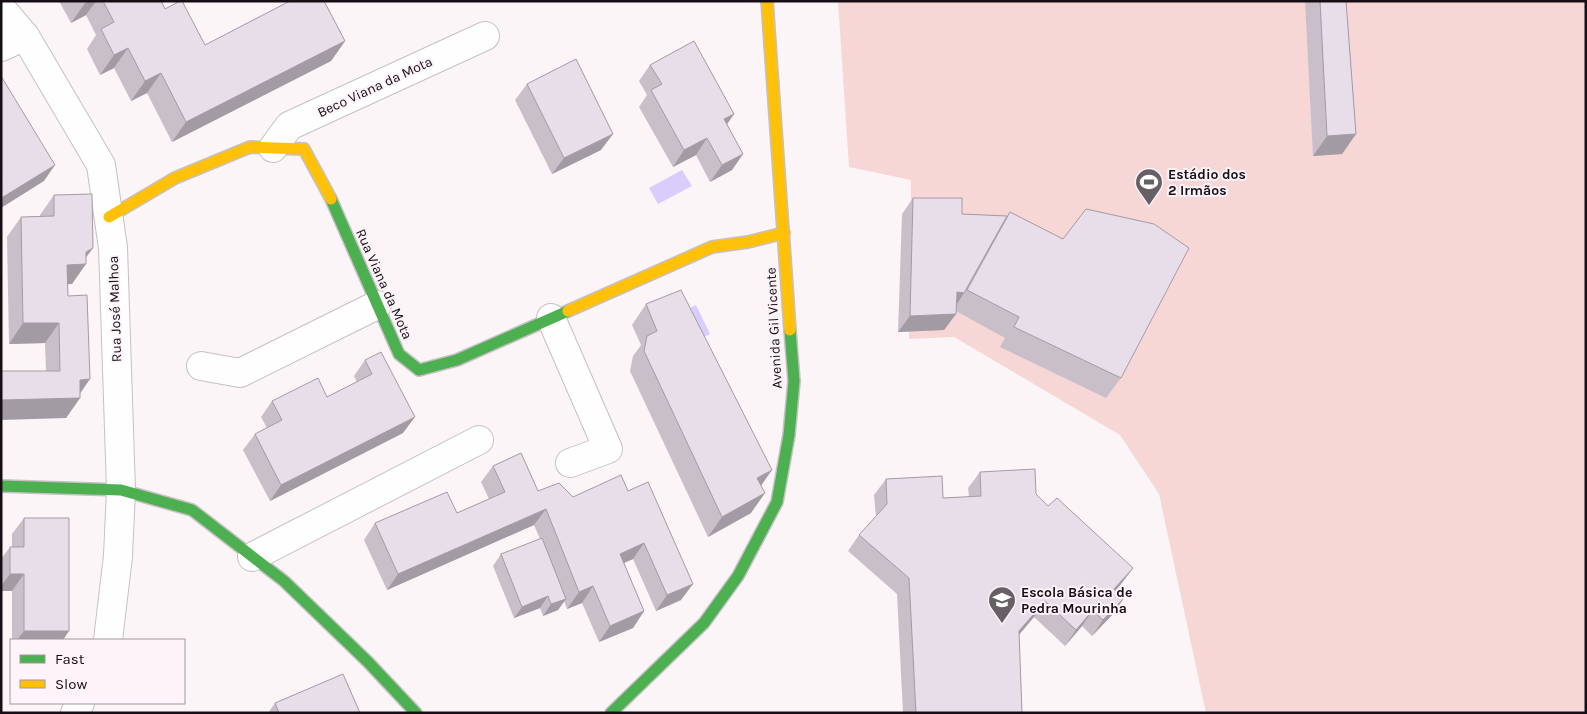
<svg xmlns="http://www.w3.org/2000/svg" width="1587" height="714" font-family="Karla,sans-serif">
<rect width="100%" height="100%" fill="#fbf5f8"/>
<polygon fill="#f6d7d6" points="838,1 1586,1 1586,713 1206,713 1159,494 1120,435 954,337 909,339 911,180 849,167"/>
<g fill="#d9cefb">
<polygon points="682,170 692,186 658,204 649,188"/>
<polygon points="696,305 710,334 696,341 681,312"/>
</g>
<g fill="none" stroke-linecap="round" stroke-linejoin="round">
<g stroke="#c6c0c4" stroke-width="30">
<g id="street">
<polyline points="1,8 25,36 101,165 113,248 121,490 118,556 108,640"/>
<polyline points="1,47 25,36"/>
<polyline points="273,148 289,126 485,36"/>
<polyline points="551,318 608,449 570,463"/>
<polyline points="201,366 240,373 377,305"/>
<polyline points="252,557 479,440"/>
<polyline points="75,713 80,703"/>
</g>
</g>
<g stroke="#c6c0c4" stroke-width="14">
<g id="fast">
<polyline points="331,199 399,354 419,370 457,360 568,311"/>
<polyline points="1,486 121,490 192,510 284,581 368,662 416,713"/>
<polyline points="611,713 704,623 738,576 777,502 789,435 794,381 790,330"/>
</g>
</g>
<g stroke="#c6c0c4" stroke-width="14">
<g id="slow">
<polyline points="767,1 790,330"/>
<polyline points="109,217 175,178 250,147 304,149 331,199"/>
<polyline points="568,311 712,247 748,242 784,233"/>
</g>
</g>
<use href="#street" stroke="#fefefe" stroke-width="28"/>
<use href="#fast" stroke="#4caf50" stroke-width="11"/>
<use href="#slow" stroke="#ffc107" stroke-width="11"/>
</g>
<g fill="#c8bfc9">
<polygon points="59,1 161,1 165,9 205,45 345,41 331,61 172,142 147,93 131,101 114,68 100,75 87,49 96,35 86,15 71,23"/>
<polygon points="1305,1 1346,1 1356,134 1342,154 1313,156"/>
<polygon points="650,65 734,114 727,124 743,154 732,170 710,182 696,155 673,167 639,107 647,95 639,81"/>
<polygon points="527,84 601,150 552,174 515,100"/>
<polygon points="54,195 93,248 86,257 72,284 67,284 68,296 80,398 66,418 46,371 45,343 9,344 7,237 21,217 40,217 40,215"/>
<polygon points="913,198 962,214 1007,216 1010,212 1121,378 1106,398 1000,347 1005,338 956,311 956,314 944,330 898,332 902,214"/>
<polygon points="646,304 761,486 751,513 708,537 630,371 633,356 641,345 632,325"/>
<polygon points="365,360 403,433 270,501 243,450 255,434 267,428 261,417 272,401 327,397 357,382 354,376"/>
<polygon points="493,466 538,491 573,497 628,491 681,600 656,611 633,559 624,563 644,611 633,628 599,642 582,603 567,609 564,601 558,610 543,616 540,608 514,618 493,566 501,554 540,539 534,525 387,590 364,540 375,523 457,513 489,499 481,482"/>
<polygon points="980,472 1036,494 1048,506 1133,568 1121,584 1116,591 1124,598 1113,614 1092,636 1082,626 1065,646 1034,617 1019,634 1022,713 903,713 897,594 848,551 859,535 876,517 874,495 886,479 943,498 969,497 968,488"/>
<polygon points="24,518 63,640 12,640 12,591 1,591 1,559 10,547 12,547 12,534"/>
<polygon points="275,703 360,713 268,713"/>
</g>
<g fill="#a29ba4">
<polygon points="88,1 96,1 86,15 71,23 85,3"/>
<polygon points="345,41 331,61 172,142 186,122"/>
<polygon points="128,48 114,68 100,75 114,55"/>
<polygon points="161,73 147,93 131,101 145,81"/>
<polygon points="734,114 723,130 724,119"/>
<polygon points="613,134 601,150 552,174 564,158"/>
<polygon points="1356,134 1342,154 1313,156 1327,136"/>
<polygon points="707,138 696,155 673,167 684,150"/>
<polygon points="743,154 732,170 710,182 722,165"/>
<polygon points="55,165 44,181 1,208 1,199 3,197"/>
<polygon points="93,248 81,264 86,264 72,284 53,285 67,265"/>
<polygon points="957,292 964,293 953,310"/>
<polygon points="956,314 944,330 898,332 910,316"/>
<polygon points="23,323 59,323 45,343 9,344"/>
<polygon points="90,379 77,398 80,398 66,418 1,420 1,400 80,380"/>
<polygon points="415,417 403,433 270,501 281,485"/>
<polygon points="772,470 758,490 757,478"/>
<polygon points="765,493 751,513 708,537 722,517"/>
<polygon points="546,509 534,525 387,590 398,574"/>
<polygon points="644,543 633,559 608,570 620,554"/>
<polygon points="1133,568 1121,584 1102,605 1114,589"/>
<polygon points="10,574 24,574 12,591 1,591 1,586"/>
<polygon points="693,584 681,600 656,611 667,595"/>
<polygon points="593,586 582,603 567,609 579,592"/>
<polygon points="548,596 540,608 514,618 522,607"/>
<polygon points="1124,598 1113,614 1092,636 1103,620"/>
<polygon points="566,599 558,610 543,616 551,604"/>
<polygon points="1045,601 1034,617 1008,648 1019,631"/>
<polygon points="1093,610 1082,626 1065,646 1076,630"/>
<polygon points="644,611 633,628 599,642 610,626"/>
<polygon points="24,631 69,631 63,640 17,640"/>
</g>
<g fill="#e8deea" stroke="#a29ba4">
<polygon points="103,1 161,1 165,9 180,1 182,1 205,45 290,1 324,1 345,41 186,122 161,73 145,81 128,48 114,55 101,29 114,22"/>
<polygon points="1320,1 1346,1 1356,134 1327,136"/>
<polygon points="694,41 734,114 724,119 743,154 722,165 707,138 684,150 651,90 662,84 650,65"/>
<polygon points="576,59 613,134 564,158 527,84"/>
<polygon points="1,76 55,165 3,197 1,195 1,177 2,177 1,175"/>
<polygon points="92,194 93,248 86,252 86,264 67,265 68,296 87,295 90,379 80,380 80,398 1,400 1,371 60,371 59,323 23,323 21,217 54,216 54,195"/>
<polygon points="913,198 962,198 962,214 1007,216 964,293 957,292 956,314 910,316"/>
<polygon points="1086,209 1154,224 1189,248 1121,378 1014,327 1019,317 967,290 1010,212 1063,239"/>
<polygon points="681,290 772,470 757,478 765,493 722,517 644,351 647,336 657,331 646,304"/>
<polygon points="381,352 415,417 281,485 255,434 282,420 272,401 318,378 327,397 372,374 365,360"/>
<polygon points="521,453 538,491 559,483 573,497 621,475 628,491 648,482 693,584 667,595 644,543 620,554 644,611 610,626 593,586 579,592 546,509 398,574 375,523 447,492 457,513 505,492 493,466"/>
<polygon points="1035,469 1036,494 1048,506 1057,498 1133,568 1114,589 1124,598 1103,620 1093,610 1076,630 1045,601 1019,631 1022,713 916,713 909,578 859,535 887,504 886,479 942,476 943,498 981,496 980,472"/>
<polygon points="24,518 69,518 69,631 24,631 24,574 10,574 10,547 24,547"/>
<polygon points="542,538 566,599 551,604 548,596 522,607 501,554"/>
<polygon points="343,674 360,713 279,713 275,703"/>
</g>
<defs>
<g id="stadium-pin" transform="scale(1.4375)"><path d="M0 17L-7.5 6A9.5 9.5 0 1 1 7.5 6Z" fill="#665f64" stroke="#fdf3f9"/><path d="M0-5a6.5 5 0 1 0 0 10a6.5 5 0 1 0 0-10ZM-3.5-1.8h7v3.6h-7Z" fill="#fff"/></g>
<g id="school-pin" transform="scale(1.4375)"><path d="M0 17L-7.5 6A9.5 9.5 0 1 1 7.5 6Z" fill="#665f64" stroke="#fdf3f9"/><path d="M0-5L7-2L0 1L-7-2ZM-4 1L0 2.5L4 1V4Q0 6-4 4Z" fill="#fff"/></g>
</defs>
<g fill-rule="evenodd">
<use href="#stadium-pin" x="1149" y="182"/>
<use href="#school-pin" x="1002" y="600"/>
</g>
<g text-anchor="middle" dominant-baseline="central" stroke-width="4" stroke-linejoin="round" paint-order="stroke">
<g font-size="14" fill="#160e14" stroke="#fdf3f9">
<text transform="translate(375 87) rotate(-25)">Beco Viana da Mota</text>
<text transform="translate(384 284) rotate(66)">Rua Viana da Mota</text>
<text transform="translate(115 309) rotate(-92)">Rua José Malhoa</text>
<text transform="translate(774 328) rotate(-93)">Avenida Gil Vicente</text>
</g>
<g font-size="14" font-weight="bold" fill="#160e14" stroke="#fdf3f9" text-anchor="start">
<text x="1168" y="174">Estádio dos<tspan x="1168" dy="16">2 Irmãos</tspan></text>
<text x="1021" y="592">Escola Básica de<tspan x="1021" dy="16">Pedra Mourinha</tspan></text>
</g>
</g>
<rect width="1587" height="714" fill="none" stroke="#160e14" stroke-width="5"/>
<rect x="10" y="639" width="175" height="65" fill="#fdf3f9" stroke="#a1979d"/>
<rect x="20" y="655" width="25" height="8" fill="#4caf50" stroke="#a1979d"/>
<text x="55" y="664" font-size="15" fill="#160e14">Fast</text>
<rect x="20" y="680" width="25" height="8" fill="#ffc107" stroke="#a1979d"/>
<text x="55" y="689" font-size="15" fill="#160e14">Slow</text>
</svg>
